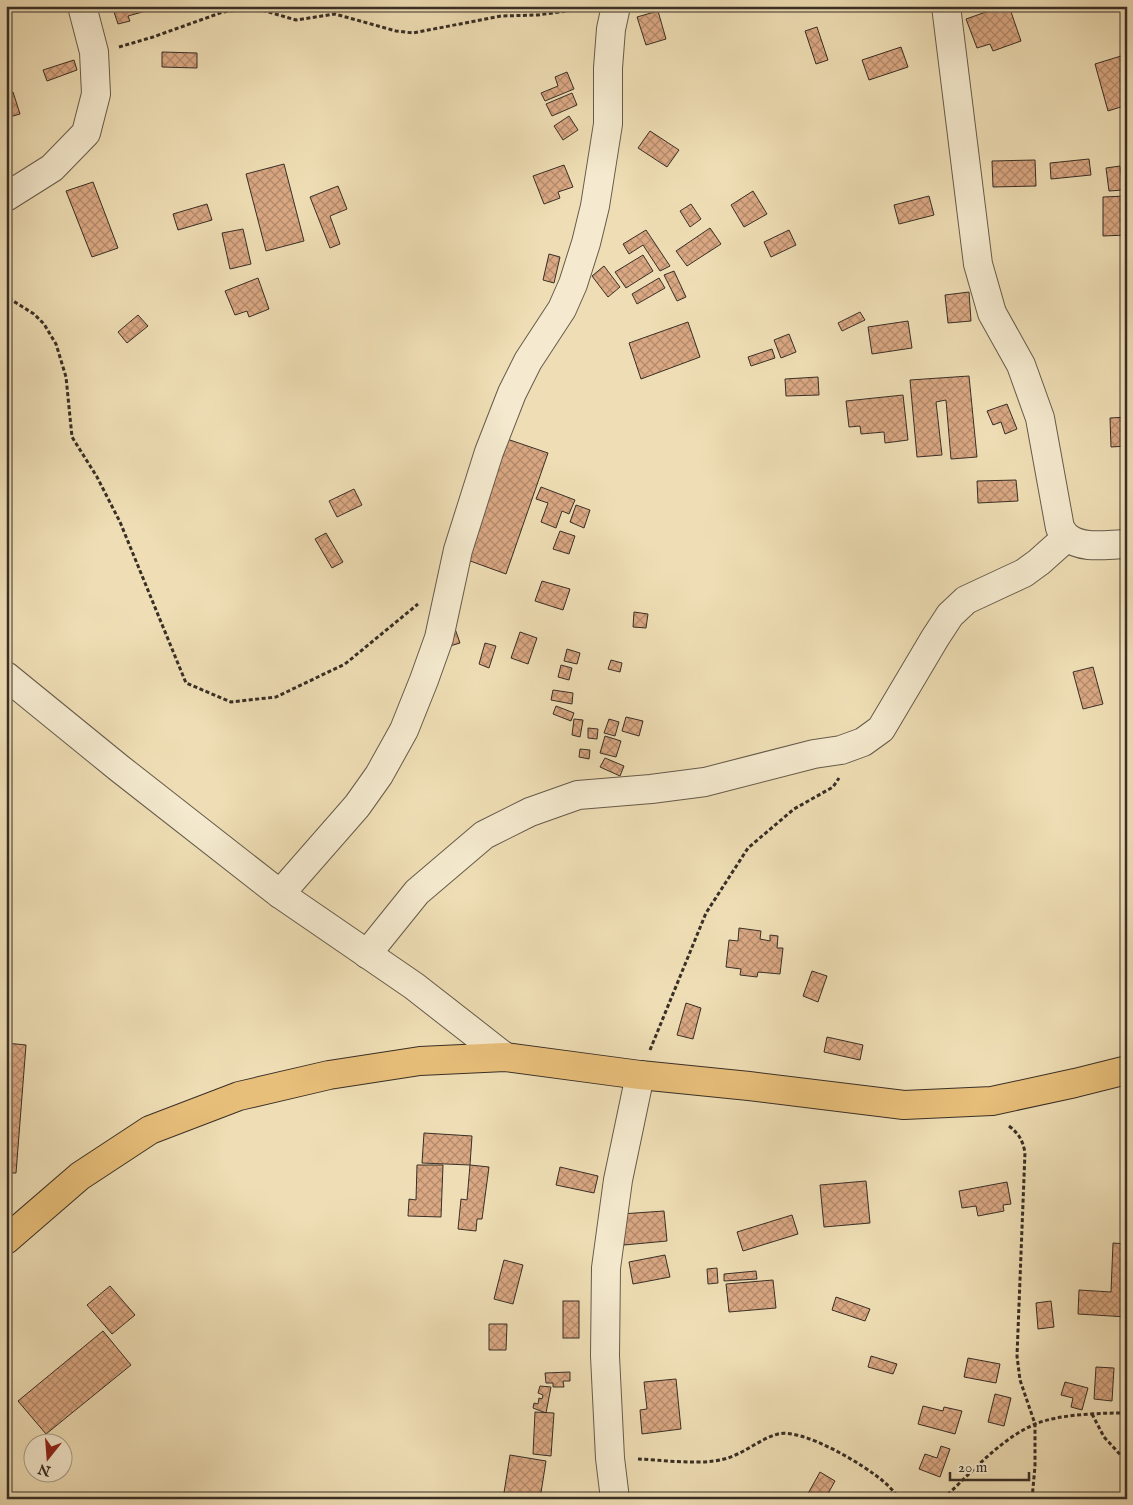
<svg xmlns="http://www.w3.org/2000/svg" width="1133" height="1505" font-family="'IM FELL English',serif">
<defs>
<pattern id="building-cross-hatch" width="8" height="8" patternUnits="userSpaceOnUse" patternTransform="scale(1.25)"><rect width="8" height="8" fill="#daa883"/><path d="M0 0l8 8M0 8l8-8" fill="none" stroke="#b2896b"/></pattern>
</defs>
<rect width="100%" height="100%" fill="#efdeb5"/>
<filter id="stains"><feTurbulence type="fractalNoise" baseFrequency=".004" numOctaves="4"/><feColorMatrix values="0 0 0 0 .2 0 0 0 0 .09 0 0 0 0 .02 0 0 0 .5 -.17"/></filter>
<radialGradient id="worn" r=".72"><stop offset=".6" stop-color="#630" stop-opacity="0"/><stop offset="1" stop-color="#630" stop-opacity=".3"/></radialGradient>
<g fill="url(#building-cross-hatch)" stroke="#382f26">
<polygon points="112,6 145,6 146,11 128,16 130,21 118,24"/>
<polygon points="1003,6 1009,6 1021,41 993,51 990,44 977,48 966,19"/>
<polygon points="658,11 666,39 646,45 637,17"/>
<polygon points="817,27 828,60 816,64 805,31"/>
<polygon points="901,47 908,67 869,80 862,60"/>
<polygon points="162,52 197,53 197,68 162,67"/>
<polygon points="1121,56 1127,71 1127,105 1108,111 1095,64"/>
<polygon points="74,60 77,70 47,81 43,70"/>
<polygon points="567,72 574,89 545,101 541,93 558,86 555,77"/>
<polygon points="13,92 20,114 6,118 6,94"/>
<polygon points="572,93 577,105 552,116 546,104"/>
<polygon points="569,116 578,130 563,140 554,126"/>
<polygon points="650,131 679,150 667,167 638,148"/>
<polygon points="1089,159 1091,175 1051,179 1050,163"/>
<polygon points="1035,160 1036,186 993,187 992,161"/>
<polygon points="284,164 304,241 266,251 246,174"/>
<polygon points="564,165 573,187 558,192 560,198 544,204 533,176"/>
<polygon points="1120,166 1123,190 1109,191 1106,168"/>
<polygon points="93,182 118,248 92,257 66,191"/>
<polygon points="338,186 347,209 330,216 340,244 330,248 310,197"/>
<polygon points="753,191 767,214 744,227 731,205"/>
<polygon points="929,196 934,215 899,224 894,205"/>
<polygon points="1127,196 1127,235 1103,236 1103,197"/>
<polygon points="207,204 212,220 178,230 173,214"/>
<polygon points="691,204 701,219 690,227 680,211"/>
<polygon points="710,228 721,244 687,266 676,251"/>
<polygon points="243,229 251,264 230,269 222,233"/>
<polygon points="646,230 670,266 660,271 643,245 629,254 623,244"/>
<polygon points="789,230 796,245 771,257 764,242"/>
<polygon points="549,254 560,257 554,283 543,280"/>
<polygon points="643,255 653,271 626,288 615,272"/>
<polygon points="604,266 620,287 608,297 592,276"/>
<polygon points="674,271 686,297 677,301 664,275"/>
<polygon points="258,278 269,309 249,317 247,311 235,315 225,291"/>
<polygon points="659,278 665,288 637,304 632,294"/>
<polygon points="969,292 971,321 948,323 945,295"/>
<polygon points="860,312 865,320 842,331 838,323"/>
<polygon points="138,315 148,326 127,343 118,332"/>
<polygon points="908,321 912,348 872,354 868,327"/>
<polygon points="688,322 700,357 641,379 629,343"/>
<polygon points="789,334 796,352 781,358 774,340"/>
<polygon points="772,349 775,358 751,366 748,357"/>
<polygon points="969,376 977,457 951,459 946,400 936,402 942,455 917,457 910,380"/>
<polygon points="818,377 819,395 786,396 785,379"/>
<polygon points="903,395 908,440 885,443 884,432 861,434 860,426 849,427 846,401"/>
<polygon points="1007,404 1017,429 1005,434 1001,422 993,425 987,411"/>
<polygon points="1127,417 1127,446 1111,447 1110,418"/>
<polygon points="504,438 548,453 506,574 462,558"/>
<polygon points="1016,480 1018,501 978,503 977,481"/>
<polygon points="541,487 575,500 569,514 562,511 556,528 541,522 548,503 536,499"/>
<polygon points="354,489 362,505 337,517 329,501"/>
<polygon points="576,505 590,510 584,528 570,522"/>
<polygon points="560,531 575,536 569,554 553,549"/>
<polygon points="326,533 343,562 332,568 315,539"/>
<polygon points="542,581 570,589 563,610 535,601"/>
<polygon points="634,612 648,614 646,628 633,627"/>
<polygon points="452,620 460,643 450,646"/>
<polygon points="520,632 537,638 528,664 511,658"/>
<polygon points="485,643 496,646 489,668 479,664"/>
<polygon points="567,649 580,653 577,664 564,661"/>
<polygon points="611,660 622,663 620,672 608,669"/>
<polygon points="561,665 572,668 569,680 558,677"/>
<polygon points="1093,667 1103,704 1083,709 1073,672"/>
<polygon points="553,690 573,693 572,704 551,700"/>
<polygon points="556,706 574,713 571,721 553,714"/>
<polygon points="626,717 643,721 639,736 622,731"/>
<polygon points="574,719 583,720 580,737 572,735"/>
<polygon points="609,719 619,722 615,736 604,733"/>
<polygon points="588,728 598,729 597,739 588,738"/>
<polygon points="605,736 621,741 616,757 600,753"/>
<polygon points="580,749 590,750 589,759 579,757"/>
<polygon points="605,758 624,766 620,776 600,767"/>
<polygon points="739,928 761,931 760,939 770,941 770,935 778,936 777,948 783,948 780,974 758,972 757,977 740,975 741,969 726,967 729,940 738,941"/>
<polygon points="812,971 827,976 818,1002 803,996"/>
<polygon points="686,1003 701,1008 693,1039 677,1035"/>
<polygon points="827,1037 863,1045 860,1060 824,1052"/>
<polygon points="6,1043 26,1045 16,1173 6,1173"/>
<polygon points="424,1133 472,1136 470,1165 422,1163"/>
<polygon points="417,1165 443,1165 441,1217 408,1216 409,1199 416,1200"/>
<polygon points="470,1165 489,1167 482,1219 477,1219 476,1231 458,1229 461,1199 467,1200"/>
<polygon points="560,1167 598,1176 594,1193 556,1185"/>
<polygon points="866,1181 870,1223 824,1227 820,1185"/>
<polygon points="1007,1182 1011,1204 1003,1205 1004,1211 978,1216 976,1206 962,1208 959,1191"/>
<polygon points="664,1211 667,1241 624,1245 621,1214"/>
<polygon points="792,1215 798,1234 743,1251 737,1232"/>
<polygon points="1113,1243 1127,1244 1127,1317 1078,1314 1079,1290 1111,1292"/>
<polygon points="665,1255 670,1277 633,1284 629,1262"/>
<polygon points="504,1260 523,1265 513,1304 494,1299"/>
<polygon points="717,1268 718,1283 708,1284 707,1269"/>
<polygon points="756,1271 757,1279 724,1281 724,1274"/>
<polygon points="773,1280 776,1308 729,1312 726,1284"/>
<polygon points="110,1286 135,1315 112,1334 87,1305"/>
<polygon points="836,1297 870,1309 865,1321 832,1310"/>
<rect x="563" y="1301" width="16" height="37"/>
<polygon points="1051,1301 1054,1327 1038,1329 1036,1303"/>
<polygon points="489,1324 507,1324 506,1350 489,1350"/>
<polygon points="103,1331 131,1365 46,1434 18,1401"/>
<polygon points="871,1356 897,1364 893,1374 868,1367"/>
<polygon points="968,1358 1000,1364 996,1383 964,1377"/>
<polygon points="1096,1367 1114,1368 1112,1401 1094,1399"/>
<polygon points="570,1372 570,1381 563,1381 564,1387 553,1387 553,1383 546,1383 545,1373"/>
<polygon points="676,1379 681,1429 642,1434 640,1410 647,1409 644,1382"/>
<polygon points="1065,1382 1088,1388 1082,1410 1071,1407 1073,1398 1061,1395"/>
<polygon points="540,1386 551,1387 546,1413 533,1408 534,1403 538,1404 539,1398 542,1399 543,1395 538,1393"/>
<polygon points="995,1394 1011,1398 1004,1426 988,1422"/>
<polygon points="923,1406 943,1411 944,1407 962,1411 955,1434 918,1424"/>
<polygon points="535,1412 554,1413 551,1456 533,1454"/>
<polygon points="941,1446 950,1449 940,1477 919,1469 925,1454 937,1458"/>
<polygon points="510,1455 546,1461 540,1499 503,1499"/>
<polygon points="820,1472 835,1481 825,1499 805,1499"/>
</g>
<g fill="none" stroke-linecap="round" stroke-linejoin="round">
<g stroke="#665b4a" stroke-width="30">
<g id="minor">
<path d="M946 6 978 264 992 313 1021 365 1040 418 1060 528C1062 530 1064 535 1067 537 1083 550 1108 544 1127 544"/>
<polyline points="6,197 52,168 86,133 96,94 94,52 82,6"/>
<polyline points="6,676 119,768 280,894 414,986 505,1057"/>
<polyline points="280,894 357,806 379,775 404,730 424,680 439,638 458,550 489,452 512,393 528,361 562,309 573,284 586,243 595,206 608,124 608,68 611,29 616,6"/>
<polyline points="367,954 417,892 484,835 530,812 578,795 651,789 705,782 814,754 841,750 863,742 881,729 935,638 950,615 966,600 1024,573 1039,562 1067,537"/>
<polyline points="615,1499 610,1458 605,1356 606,1268 618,1180 640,1075"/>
</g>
</g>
<g stroke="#382f26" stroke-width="30">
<polyline id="major" points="6,1240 80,1176 150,1130 239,1096 329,1075 420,1061 505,1057 640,1075 749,1086 904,1105 992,1101 1075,1083 1127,1070"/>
</g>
<g stroke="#382f26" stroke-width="3" stroke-dasharray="4 2.5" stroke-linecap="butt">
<polyline points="119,47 153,37 223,12 245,9 258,9 296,20 335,14 396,31 413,33 501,16 538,15 588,8"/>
<polyline points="6,292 10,299 34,314 44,324 56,344 66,377 72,437 97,477 120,522 186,683 231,702 276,697 345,664 418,604"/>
<polyline points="650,1050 706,913 748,848 794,809 833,787 839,778"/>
<path d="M1009 1126C1019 1134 1022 1139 1025 1152L1017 1356 1020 1380 1035 1424V1466L1032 1499"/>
<polyline points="1092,1414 1104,1437 1127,1462"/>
<path d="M638 1459C661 1460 691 1464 714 1461 741 1458 756 1440 778 1434 803 1428 865 1465 884 1482 890 1487 895 1493 900 1499"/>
<path d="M943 1499C971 1473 999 1440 1035 1424 1060 1414 1100 1413 1127 1413"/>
</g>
<use href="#minor" stroke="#f5eacf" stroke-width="28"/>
<use href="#major" stroke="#e8bf7a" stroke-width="28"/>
</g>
<rect width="1133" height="1505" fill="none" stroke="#efdeb5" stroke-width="25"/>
<rect x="8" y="8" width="1118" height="1490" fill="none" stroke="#382f26" stroke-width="2.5"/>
<rect x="12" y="12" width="1108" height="1480" fill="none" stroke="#382f26"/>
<g transform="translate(48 1458) rotate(197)"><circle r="24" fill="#f5eacf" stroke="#a99f8b"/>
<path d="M0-4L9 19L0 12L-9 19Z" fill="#8f2418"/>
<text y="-8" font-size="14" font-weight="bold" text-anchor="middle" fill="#382f26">N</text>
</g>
<path d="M950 1472v8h79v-8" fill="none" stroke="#382f26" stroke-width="2.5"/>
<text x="958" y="1472" font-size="15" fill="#382f26" stroke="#f5eacf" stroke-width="4" paint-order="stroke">20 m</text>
<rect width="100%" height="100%" filter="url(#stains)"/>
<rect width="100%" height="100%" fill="url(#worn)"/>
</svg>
